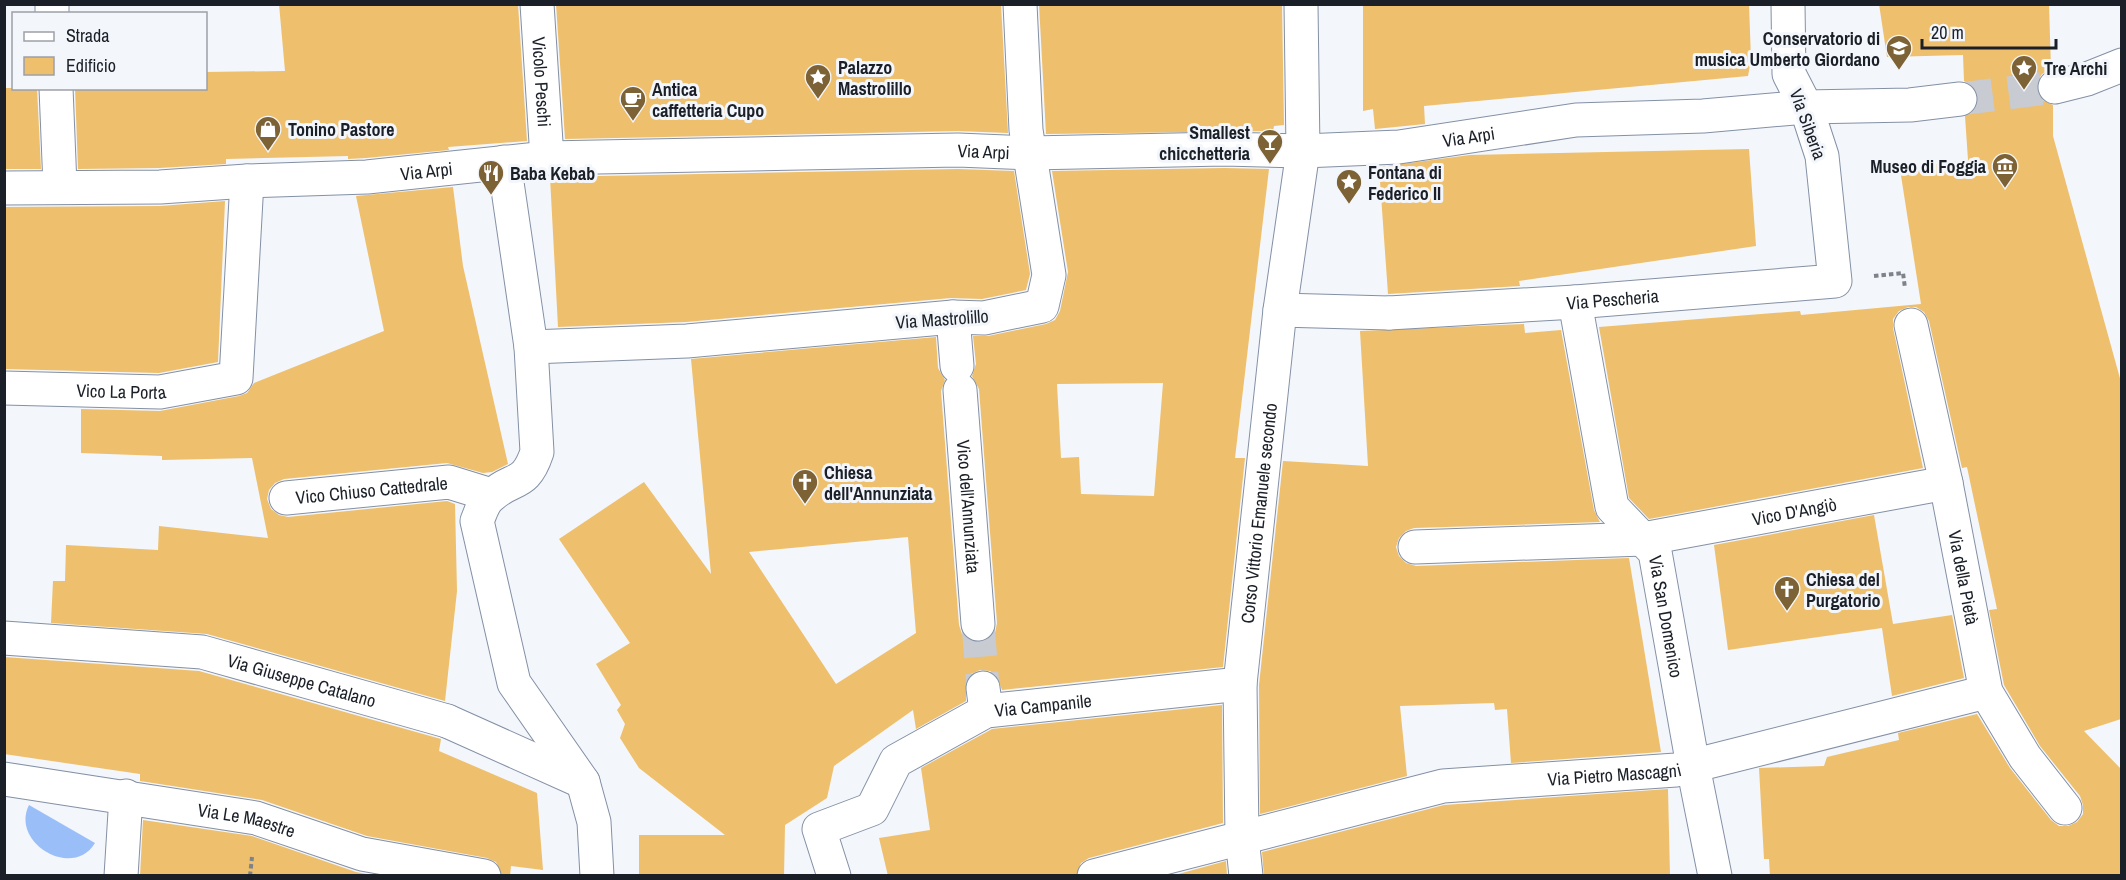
<svg xmlns="http://www.w3.org/2000/svg" width="2126" height="880" font-family="'Archivo Narrow',sans-serif">
<rect width="100%" height="100%" fill="#f3f6fb"/>
<path fill="#9abff8" d="M29 805 95 843C73 880 10 843 29 805Z"/>
<g fill="#eebf6c" fill-rule="evenodd">
<polygon points="279,4 518,4 527,141 448,147 449,150 366,158 348,159 348,156 226,159 226,164 159,168 78,169 75,88 206,88 206,72 285,71"/>
<polygon points="556,4 1001,4 1008,133 958,131 565,139"/>
<polygon points="1039,4 1282,4 1284,125 1274,126 1273,131 1046,134"/>
<polygon points="1363,4 1749,4 1751,60 1748,76 1424,106 1425,124 1375,129 1373,109 1363,111"/>
<polygon points="1879,4 2049,4 2051,69 2042,74 2037,82 2037,91 2042,100 2053,105 2053,136 2121,382 2121,719 2084,731 2121,769 2121,876 1770,876 1769,859 1764,859 1759,768 1824,766 1827,757 1899,740 1898,733 1977,714 2010,768 2051,820 2059,826 2068,826 2077,822 2083,814 2083,805 2080,796 2040,746 2004,685 1989,610 1997,609 1975,505 1967,467 1962,468 1929,321 1924,312 1916,307 1908,307 1899,311 1893,319 1893,328 1923,468 1649,519 1629,498 1599,327 1800,311 1801,315 1921,304 1900,169 1968,160 1965,116 1977,107 1978,96 1975,87 1964,81 1963,55 1887,57"/>
<polygon points="4,88 37,88 41,169 4,169"/>
<polygon points="1749,149 1756,246 1519,281 1520,286 1388,294 1379,167 1470,155"/>
<path d="M1224 168 1269 169 1235 458H1245L1223 667 1002 690 997 676 990 671 980 670 971 674 966 680V701L916 729 913 710 834 766 827 798 785 825 784 876H639V835H725L639 768 620 738 625 724 617 710 621 705 596 664 630 643 559 539 644 482 711 574 691 359 936 337 938 368 945 380 941 391 959 625 962 634 969 641 979 643 988 640 995 633 997 623 979 389 972 376 976 364 973 336H988L1046 324 1055 320 1060 311 1068 272 1052 171ZM1163 383 1154 496 1081 494 1079 457 1061 458 1057 384ZM908 537 916 633 836 684 749 552Z"/>
<polygon points="958,169 1014,171 1030,274 1026,290 982,299 951,298 686,322 558,327 550,177"/>
<polygon points="453,187 463,266 508,464 492,472 483,473 447,463 284,479 275,483 269,490 267,499 271,509 279,515 288,517 447,501 455,504 457,591 445,701 207,634 51,623 53,581 65,581 66,545 158,550 159,526 268,538 252,458 162,460 162,456 81,453 81,409 160,411 239,396 247,393 254,383 384,331 356,196"/>
<polygon points="225,201 218,362 159,373 4,369 4,207 160,206"/>
<polygon points="1524,324 1525,333 1561,330 1594,510 1600,522 1414,528 1406,531 1399,538 1396,547 1399,556 1406,563 1416,566 1629,558 1661,752 1511,763 1507,709 1495,710 1494,703 1400,706 1407,776 1260,814 1259,685 1283,461 1368,466 1360,331"/>
<polygon points="1874,515 1893,624 1952,615 1964,678 1892,696 1882,628 1728,650 1714,545"/>
<polygon points="4,657 199,671 441,739 439,751 537,793 543,870 511,866 510,876 502,876 496,862 487,858 367,836 262,800 140,781 140,774 4,754"/>
<polygon points="1222,705 1223,823 1089,858 1081,863 1076,876 888,876 879,838 930,830 921,768 992,729"/>
<polygon points="1668,789 1670,876 1264,876 1262,852 1444,805"/>
<polygon points="143,820 252,836 356,872 376,876 140,876"/>
<polygon points="1226,861 1227,876 1171,876"/>
</g>
<g fill="none" stroke-linecap="round" stroke-linejoin="round">
<polyline stroke="#c8cbd1" stroke-width="33" stroke-dasharray="33 16" stroke-linecap="butt" points="978,624 983,688"/>
<polyline stroke="#c8cbd1" stroke-width="33" stroke-dasharray="33 16" stroke-linecap="butt" points="1960,99 2055,87"/>
<g stroke="#8390a5" stroke-width="35">
<g id="pedestrian">
<path id="s1" d="M537 4 547 158"/>
<path d="M504 162 531 347 537 452C525 488 513 476 491 496 483 502 481 512 477 521L514 683 583 782 594 822 597 876"/>
<polyline points="1280,310 1389,313"/>
<polyline points="531,347 687,341 953,317 957,366"/>
<path id="s2" d="M4 388 160 392 236 378 247 181"/>
<path id="s3" d="M960 390 978 624"/>
<path id="s4" d="M286 498 449 482 491 495"/>
<polyline points="983,688 986,711"/>
<polyline points="447,721 583,782"/>
<polyline points="121,876 126,796"/>
</g>
</g>
<g stroke="#8390a5" stroke-width="35">
<g id="minor">
<polyline points="52,4 52,14"/>
<polyline points="2055,87 2087,79 2122,65"/>
<polyline points="56,88 60,186"/>
<path id="s5" d="M4 188 160 187 247 181 367 177 547 158 958 150 1030 153 1224 149 1303 151 1399 147 1576 120 1703 116 1806 107 1910 105 1960 99"/>
<path id="s6" d="M1575 302 1612 507 1655 552 1693 766 1715 876"/>
<path id="s7" d="M1389 313 1575 302 1835 281 1822 156 1806 107 1789 74 1788 4"/>
<polyline points="953,317 984,318 1042,306 1049,275 1026,130 1020,4"/>
<path id="s8" d="M1911 325 1946 483 1986 692 2025 757 2065 808"/>
<path id="s9" d="M1415 547 1643 539 1946 483"/>
<path id="s10" d="M4 638 202 652 447 721"/>
<path id="s11" d="M4 779 256 818 362 854 484 876"/>
<path id="s12" d="M834 876 819 829 872 809 896 761 986 711 1240 684"/>
<path id="s13" d="M1094 876 1443 786 1676 770 1986 692"/>
<path id="s14" d="M1246 876 1242 837 1240 684 1280 310 1303 151 1301 4"/>
</g>
</g>
<g stroke="#7e8289" stroke-width="4" stroke-dasharray="4.5 3" stroke-linecap="butt">
<polyline points="1874,276 1903,273 1905,288"/>
<polyline points="250,876 252,857"/>
</g>
<use href="#pedestrian" stroke="#fff" stroke-width="33"/>
<use href="#minor" stroke="#fff" stroke-width="33"/>
</g>
<defs>
<g id="school-pin" transform="scale(1.35)"><path d="M0 17L-7.5 6A9.5 9.5 0 1 1 7.5 6Z" fill="#7c6234" stroke="#f3f6fb"/><path d="M0-5L7-2L0 1L-7-2ZM-4 1L0 2.5L4 1V4Q0 6-4 4Z" fill="#fff"/></g>
<g id="sight-pin" transform="scale(1.35)"><path d="M0 17L-7.5 6A9.5 9.5 0 1 1 7.5 6Z" fill="#7c6234" stroke="#f3f6fb"/><path d="M0-6L1.8-2.2L6-1.7L2.9 1.2L3.7 5.4L0 3.3L-3.7 5.4L-2.9 1.2L-6-1.7L-1.8-2.2Z" fill="#fff"/></g>
<g id="cafe-pin" transform="scale(1.35)"><path d="M0 17L-7.5 6A9.5 9.5 0 1 1 7.5 6Z" fill="#7c6234" stroke="#f3f6fb"/><path d="M-5.5-4.5H6V0H3Q3 3.5 0 3.5H-2.5Q-5.5 3.5-5.5 0ZM3-3.2v2h1.7v-2ZM-6 4.5H4V6H-6Z" fill="#fff"/></g>
<g id="shop-pin" transform="scale(1.35)"><path d="M0 17L-7.5 6A9.5 9.5 0 1 1 7.5 6Z" fill="#7c6234" stroke="#f3f6fb"/><path d="M-5-2.5h2.3a2.7 3.5 0 0 1 5.4 0H5L5.5 6h-11ZM-1.5-2.5h3a1.5 2.3 0 0 0-3 0Z" fill="#fff"/></g>
<g id="bar-pin" transform="scale(1.35)"><path d="M0 17L-7.5 6A9.5 9.5 0 1 1 7.5 6Z" fill="#7c6234" stroke="#f3f6fb"/><path d="M-6-5H6L.8 .8V4.5H3.5V6h-7V4.5H-.8V.8Z" fill="#fff"/></g>
<g id="museum-pin" transform="scale(1.35)"><path d="M0 17L-7.5 6A9.5 9.5 0 1 1 7.5 6Z" fill="#7c6234" stroke="#f3f6fb"/><path d="M0-6L6-3V-2H-6V-3ZM-5-1h2V3h-2ZM-1-1h2V3h-2ZM3-1h2V3H3ZM-6 4H6V6H-6Z" fill="#fff"/></g>
<g id="restaurant-pin" transform="scale(1.35)"><path d="M0 17L-7.5 6A9.5 9.5 0 1 1 7.5 6Z" fill="#7c6234" stroke="#f3f6fb"/><path d="M-5-6h1v4h1v-4h1v4h1v-4h1v5L-1.5 .5V6h-2V.5L-5-1ZM5-6V6H3V1.5H1.5Q1.5-4 5-6Z" fill="#fff"/></g>
<g id="church-pin" transform="scale(1.35)"><path d="M0 17L-7.5 6A9.5 9.5 0 1 1 7.5 6Z" fill="#7c6234" stroke="#f3f6fb"/><path d="M-1.2-6h2.4v3.5h3.3v2.4h-3.3V6h-2.4V-.1h-3.3v-2.4h3.3Z" fill="#fff"/></g>
</defs>
<g fill-rule="evenodd">
<use href="#school-pin" x="1899" y="48"/>
<use href="#sight-pin" x="2024" y="68"/>
<use href="#sight-pin" x="818" y="77"/>
<use href="#cafe-pin" x="633" y="99"/>
<use href="#shop-pin" x="268" y="129"/>
<use href="#bar-pin" x="1270" y="142"/>
<use href="#museum-pin" x="2005" y="166"/>
<use href="#restaurant-pin" x="491" y="173"/>
<use href="#sight-pin" x="1349" y="182"/>
<use href="#church-pin" x="805" y="482"/>
<use href="#church-pin" x="1787" y="589"/>
</g>
<g text-anchor="middle" dominant-baseline="central" stroke-width="6" stroke-linejoin="round" paint-order="stroke">
<g font-size="18" font-weight="bold" fill="#1b2028" stroke="#f3f6fb" text-anchor="start">
<text x="1880" y="38" text-anchor="end">Conservatorio di<tspan x="1880" dy="21">musica Umberto Giordano</tspan></text>
<text x="838" y="67">Palazzo<tspan x="838" dy="21">Mastrolillo</tspan></text>
<text x="2044" y="68">Tre Archi</text>
<text x="652" y="89">Antica<tspan x="652" dy="21">caffetteria Cupo</tspan></text>
<text x="288" y="129">Tonino Pastore</text>
<text x="1250" y="132" text-anchor="end">Smallest<tspan x="1250" dy="21">chicchetteria</tspan></text>
<text x="1986" y="166" text-anchor="end">Museo di Foggia</text>
<text x="1368" y="172">Fontana di<tspan x="1368" dy="21">Federico II</tspan></text>
<text x="510" y="173">Baba Kebab</text>
<text x="824" y="472">Chiesa<tspan x="824" dy="21">dell'Annunziata</tspan></text>
<text x="1806" y="579">Chiesa del<tspan x="1806" dy="21">Purgatorio</tspan></text>
</g>
<g font-size="18" fill="#1b2028" stroke="#f3f6fb">
<text stroke="none"><textPath href="#s1" startOffset="78">Vicolo Peschi</textPath></text>
<text transform="translate(1808 124) rotate(70)">Via Siberia</text>
<text stroke="none"><textPath href="#s5" startOffset="1467">Via Arpi</textPath></text>
<text stroke="none"><textPath href="#s5" startOffset="981">Via Arpi</textPath></text>
<text stroke="none"><textPath href="#s5" startOffset="423">Via Arpi</textPath></text>
<text stroke="none"><textPath href="#s7" startOffset="224">Via Pescheria</textPath></text>
<text transform="translate(942 319) rotate(-4)">Via Mastrolillo</text>
<text stroke="none"><textPath href="#s2" startOffset="117">Vico La Porta</textPath></text>
<text stroke="none"><textPath href="#s4" startOffset="86">Vico Chiuso Cattedrale</textPath></text>
<text stroke="none"><textPath href="#s3" startOffset="117">Vico dell'Annunziata</textPath></text>
<text stroke="none"><textPath href="#s9" startOffset="382">Vico D'Angiò</textPath></text>
<text stroke="none"><textPath href="#s14" startOffset="364">Corso Vittorio Emanuele secondo</textPath></text>
<text stroke="none"><textPath href="#s8" startOffset="258">Via della Pietà</textPath></text>
<text stroke="none"><textPath href="#s6" startOffset="336">Via San Domenico</textPath></text>
<text stroke="none"><textPath href="#s10" startOffset="302">Via Giuseppe Catalano</textPath></text>
<text stroke="none"><textPath href="#s12" startOffset="320">Via Campanile</textPath></text>
<text stroke="none"><textPath href="#s13" startOffset="532">Via Pietro Mascagni</textPath></text>
<text stroke="none"><textPath href="#s11" startOffset="246">Via Le Maestre</textPath></text>
</g>
</g>
<rect width="2126" height="880" fill="none" stroke="#1b2028" stroke-width="12"/>
<rect x="12" y="12" width="195" height="78" fill="#f3f6fb" stroke="#9da0a7" stroke-width="1.5"/>
<rect x="24" y="32" width="30" height="9" fill="#ffffff" stroke="#9da0a7" stroke-width="1.5"/>
<text x="66" y="42" font-size="18" fill="#1b2028">Strada</text>
<rect x="24" y="57" width="30" height="18" fill="#eebf6c" stroke="#9da0a7" stroke-width="1.5"/>
<text x="66" y="72" font-size="18" fill="#1b2028">Edificio</text>
<path d="M1922 39v9h134v-9" fill="none" stroke="#1b2028" stroke-width="3"/>
<text x="1931" y="39" font-size="18" fill="#1b2028" stroke="#f3f6fb" stroke-width="4.5" paint-order="stroke">20 m</text>
</svg>
